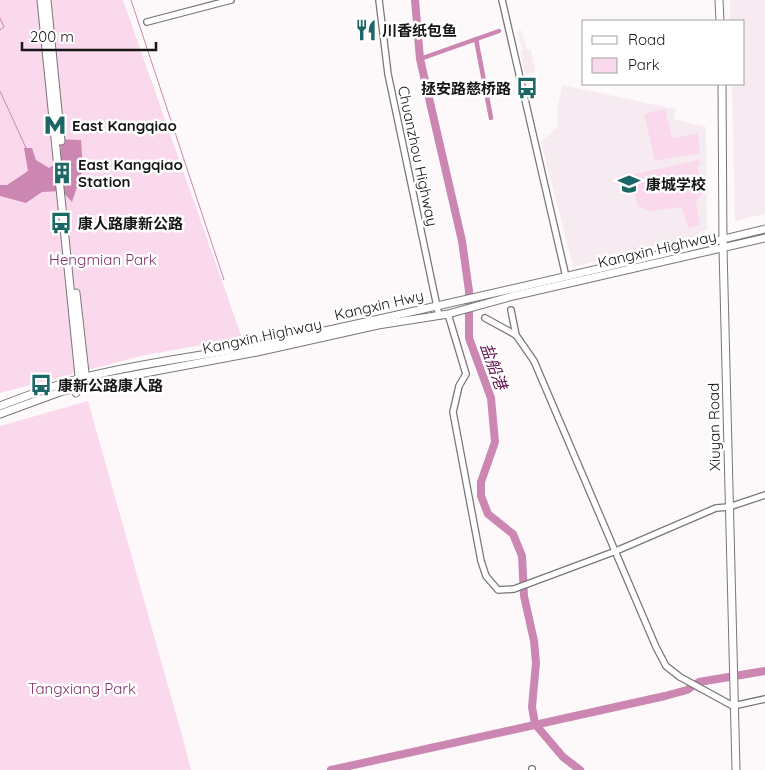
<svg xmlns="http://www.w3.org/2000/svg" width="765" height="770" font-family="Quicksand,'Noto Sans SC',sans-serif">
<rect width="100%" height="100%" fill="#fdf9fb"/>
<g fill="#f6ebf1">
<polygon points="730,0 765,0 765,214 735,221 732,84 744,84 744,21 730,21"/>
<polygon points="521,30 527,49 531,49 535,72 525,74 520,51 523,51 517,31"/>
<polygon points="562,85 676,109 673,119 706,127 707,229 693,237 573,267 541,141 558,127 557,111"/>
</g>
<g fill="#fbd9ed">
<polygon points="0,0 123,0 242,338 145,355 0,393"/>
<polygon points="665,109 672,138 698,133 700,153 655,161 644,114"/>
<path d="M699 160 700 164 697 166C701 179 707 191 696 202L700 225 688 228 682 207 649 211 638 206 633 190 634 180 627 181 626 176Z"/>
<polygon points="88,401 183,739 191,770 0,770 0,426"/>
</g>
<polygon fill="#cb86b1" points="54,139 81,140 83,169 72,202 62,191 42,192 26,203 0,196 0,185 7,185 28,171 24,148 32,148 36,160 49,168 58,162 61,147"/>
<g fill="none" stroke-linecap="round" stroke-linejoin="round">
<g stroke="#cb86b1" stroke-width="1">
<polyline points="131,0 224,280"/>
<polyline points="0,18 4,27 0,30"/>
<polyline points="0,91 26,148"/>
</g>
<g stroke="#cb86b1" stroke-width="4.5">
<polyline points="476,39 491,118"/>
<polyline points="420,59 499,31"/>
</g>
<g stroke="#cb86b1" stroke-width="8">
<polyline points="415,0 420,59 462,241 469,291 469,338 491,398 495,442 481,482 481,496 488,514 513,534 522,556 524,596 534,641 536,663 532,707 535,724 563,757 580,770"/>
<polyline points="331,770 665,696 687,690 699,682 765,671"/>
</g>
<g stroke="#797678" stroke-width="8">
<g id="minor">
<polyline points="379,0 388,74 439,316"/>
<polyline points="502,0 566,277"/>
<polyline points="147,22 231,0"/>
<polyline points="511,310 516,335"/>
<polyline points="448,314 466,374 459,386 453,412 481,561 486,576 498,590 514,589 616,551 716,508 729,507 765,495"/>
<polyline points="485,318 516,335 534,361 656,647 666,666 680,677 733,706 765,699"/>
<polyline points="532,769 532,770"/>
</g>
</g>
<g stroke="#797678" stroke-width="9">
<g id="major">
<polyline points="41,0 80,386 76,393"/>
<polyline points="47,0 61,141"/>
<polyline points="719,0 720,21"/>
<polyline points="722,84 723,248 736,770"/>
<polyline points="76,293 86,382"/>
<path d="M0 406C26 396 52 386 78 379 146 361 216 355 284 340 445 305 605 268 765 229"/>
<polyline points="0,414 60,392 102,381 257,352 378,325 448,314 513,296 765,238"/>
</g>
</g>
<use href="#minor" stroke="#fff" stroke-width="5.5"/>
<use href="#major" stroke="#fff" stroke-width="7"/>
</g>
<defs>
<g id="restaurant-bare" transform="scale(1.725)"><path d="M-5-6h1v4h1v-4h1v4h1v-4h1v5L-1.5 .5V6h-2V.5L-5-1ZM5-6V6H3V1.5H1.5Q1.5-4 5-6Z" fill="#1a6765" stroke="#fff" stroke-width="2.5" paint-order="stroke"/></g>
<g id="bus-bare" transform="scale(1.725)"><path d="M-5-6H5V4H4V6H2V4H-2V6H-4V4H-5ZM-3.5-4V0h7V-4ZM-3.5 1.2v1.5H-2V1.2ZM2 1.2v1.5H3.5V1.2Z" fill="#1a6765" stroke="#fff" stroke-width="2.5" paint-order="stroke"/></g>
<g id="metro-bare" transform="scale(1.725)"><path d="M-5.5 5V-5H-3L0 0L3-5H5.5V5H3V-.5L0 4L-3-.5V5Z" fill="#1a6765" stroke="#fff" stroke-width="2.5" paint-order="stroke"/></g>
<g id="building-bare" transform="scale(1.725)"><path d="M-4-6H4V6H1V3H-1V6H-4ZM-2.5-4.3h1.7v1.8h-1.7ZM.8-4.3h1.7v1.8H.8ZM-2.5-1h1.7V.8h-1.7ZM.8-1h1.7V.8H.8Z" fill="#1a6765" stroke="#fff" stroke-width="2.5" paint-order="stroke"/></g>
<g id="school-bare" transform="scale(1.725)"><path d="M0-5L7-2L0 1L-7-2ZM-4 1L0 2.5L4 1V4Q0 6-4 4Z" fill="#1a6765" stroke="#fff" stroke-width="2.5" paint-order="stroke"/></g>
</defs>
<g fill-rule="evenodd">
<use href="#restaurant-bare" x="366" y="30"/>
<use href="#bus-bare" x="527" y="88"/>
<use href="#metro-bare" x="55" y="125"/>
<use href="#building-bare" x="62" y="173"/>
<use href="#school-bare" x="629" y="184"/>
<use href="#bus-bare" x="61" y="223"/>
<use href="#bus-bare" x="41" y="385"/>
</g>
<g text-anchor="middle" dominant-baseline="central" stroke-width="5" stroke-linejoin="round" paint-order="stroke">
<g font-size="15" font-weight="bold" fill="#171617" stroke="#fff" text-anchor="start">
<text x="382" y="30">川香纸包鱼</text>
<text x="511" y="88" text-anchor="end">拯安路慈桥路</text>
<text x="72" y="125">East Kangqiao</text>
<text x="78" y="164">East Kangqiao<tspan x="78" dy="17">Station</tspan></text>
<text x="646" y="184">康城学校</text>
<text x="78" y="223">康人路康新公路</text>
<text x="58" y="385">康新公路康人路</text>
</g>
<g font-size="15" fill="#171617" stroke="#fff">
<text transform="translate(418 156) rotate(78)">Chuanzhou Highway</text>
<text transform="translate(657 249) rotate(-13)">Kangxin Highway</text>
<text transform="translate(379 305) rotate(-13)">Kangxin Hwy</text>
<text transform="translate(262 336) rotate(-12)">Kangxin Highway</text>
<text transform="translate(714 427) rotate(-91)">Xiuyan Road</text>
</g>
<g font-size="15" fill="#833169" stroke="#fff">
<text x="103" y="259">Hengmian Park</text>
<text x="82" y="688">Tangxiang Park</text>
</g>
<g font-size="16" font-style="italic" fill="#63114d" stroke="#fff">
<text transform="translate(494 366) rotate(70)">盐船港</text>
</g>
</g>
<rect x="582" y="20" width="162" height="65" fill="#ffffff" stroke="#a2a2a2"/>
<rect x="592" y="36" width="25" height="8" fill="#ffffff" stroke="#a2a2a2"/>
<text x="628" y="45" font-size="15" fill="#171617">Road</text>
<rect x="592" y="58" width="25" height="15" fill="#fbd9ed" stroke="#a2a2a2"/>
<text x="628" y="70" font-size="15" fill="#171617">Park</text>
<path d="M22 42v8h134v-8" fill="none" stroke="#171617" stroke-width="2.5"/>
<text x="30" y="42" font-size="15" fill="#171617" stroke="#ffffff" stroke-width="4" paint-order="stroke">200 m</text>
</svg>
